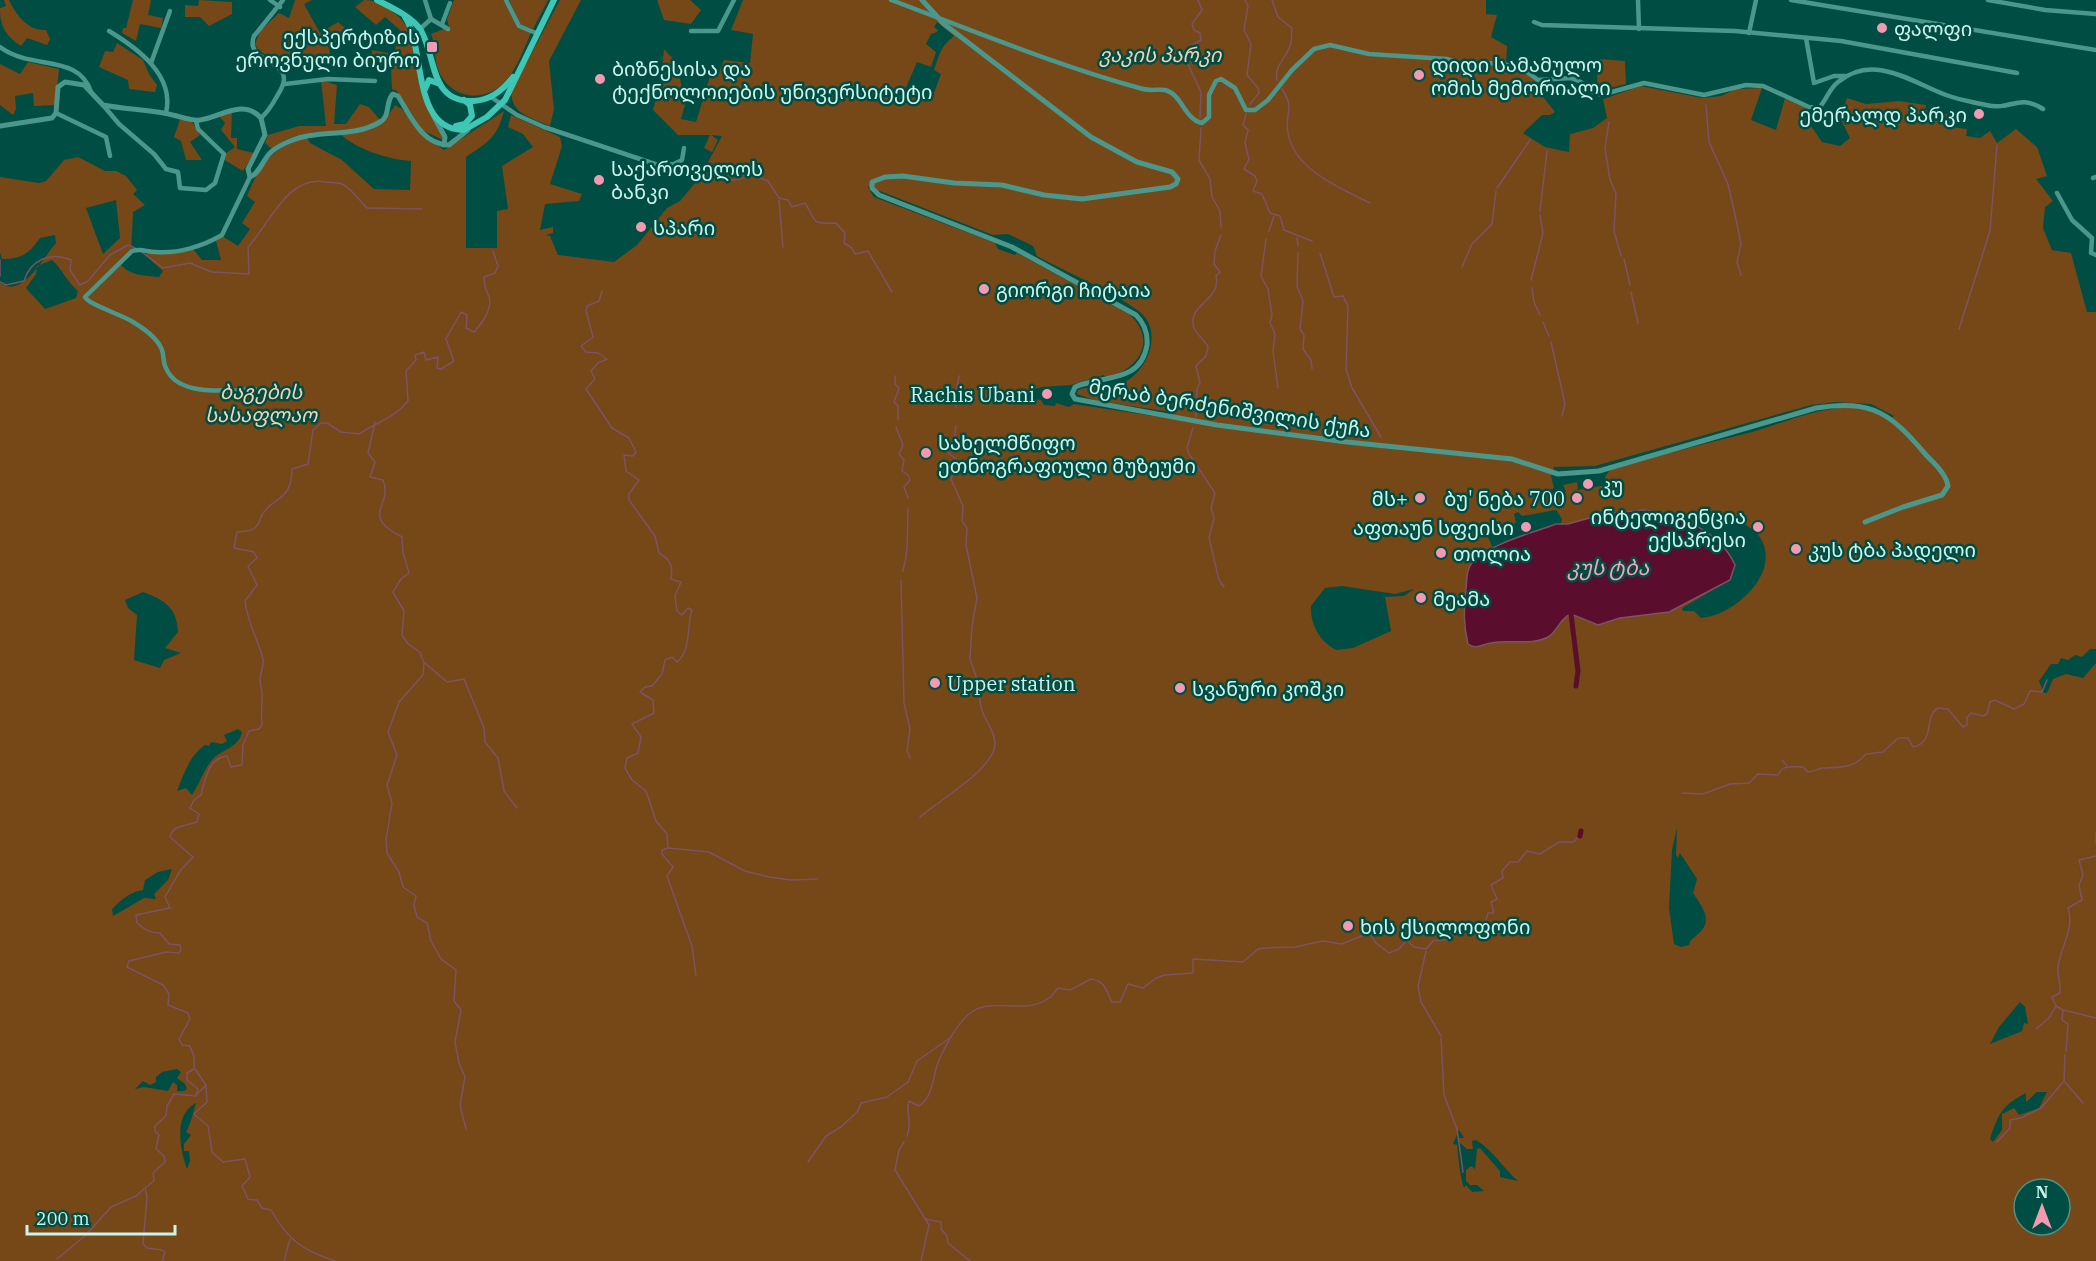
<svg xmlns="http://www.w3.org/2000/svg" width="2096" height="1261" font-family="'IBM Plex Serif','Noto Sans Georgian',serif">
<rect width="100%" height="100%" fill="#004d44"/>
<g fill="#764717" fill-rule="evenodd">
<path d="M4 0H9C16 15 28 31 46 30L50 39 47 45 27 38 21 46C5 35 0 26 0 8L6 6Z"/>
<polygon points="133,0 151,0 148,15 163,18 161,28 140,24 136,41 122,33 123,28 126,28"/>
<polygon points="199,0 232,2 232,14 209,26 200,17 185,17 185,5 198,6"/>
<path d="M295 0H312L304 4 320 33 338 22 352 34 347 41 328 44 331 57C312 60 295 57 276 61L258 50 255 44 260 31 279 13 289 18Z"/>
<path d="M364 0C375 0 380 4 390 10 423 31 411 63 422 94 427 109 437 121 446 135L443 140 422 130 397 91 392 89 391 68 370 63 372 50 394 54 400 30 385 17 376 25 355 7Z"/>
<path d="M454 0H504L519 26 531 33C524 48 518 66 508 78 489 103 454 101 440 74 433 61 437 47 431 34L449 27 447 19Z"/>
<polygon points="509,0 548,0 533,29 520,24"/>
<path d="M560 0H581L549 61 554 109 550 126C531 117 512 115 511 92Z"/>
<polygon points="657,0 690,0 701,10 691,24 664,20"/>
<path d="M743 0H1486V14L1497 15 1491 37 1507 46 1506 64 1527 73 1542 86 1540 93 1555 112 1550 115H1542L1523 133 1545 147 1569 152 1570 134 1593 128 1607 118 1603 99 1641 86 1702 98 1721 96 1736 89 1762 88 1751 120 1776 130 1785 98 1809 109 1811 126 1822 142 1840 146 1850 138 1840 118 1847 98 1866 104 1899 101 1926 105 1925 110 1953 115 1952 127 1967 129 1966 136 1980 138 1990 131 1997 143 2016 129 2037 147 2047 176 2036 179 2053 201 2045 207 2043 228 2052 250 2071 253 2087 312H2096V649H2090L2082 657 2075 655 2068 660 2061 658 2058 664H2051L2039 681 2044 693H2047L2053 679 2066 674 2083 678 2096 663V1261H0V283C22 299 43 258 56 243L55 235 40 238C29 254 21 259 2 259L0 253V177L39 183 46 181 64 160 78 157 105 171H116L126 176 137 190 133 194 145 205 133 212 131 253 121 265C129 275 146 276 159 277L163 271 145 255 149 252 193 249 202 260H221L216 241 222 236 238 246 250 229 242 223 255 202 247 196C262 160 270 151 306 136L310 143 342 160 374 189 410 190 411 161C387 159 358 150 340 134 368 129 380 131 395 105L402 109 419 131 444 150 504 111C497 138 488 142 466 157V248H497V211L508 209 502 166 533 147 523 134 508 127 511 115 560 137 562 146 550 184 582 194 579 201 545 204 540 230 553 227V233L546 235 550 236 558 255 614 262 637 245 667 208 680 201 700 177 722 136 711 135 718 140 712 152 704 148 710 135H678L653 110 661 79 664 49 677 63 685 105 681 119 696 122 711 73 718 74 724 60 750 63 753 34 731 30ZM937 22 954 36C941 45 939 56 934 70L941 74 931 101 905 90 917 62 931 67 936 52 926 44 931 34 937 32 938 30 934 27ZM867 186 993 235 1008 234 1033 246 1037 256C1058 268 1133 301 1145 317 1159 337 1149 364 1131 378 1116 389 1095 384 1078 390L1077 394 1097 401 1171 412 1173 419 1074 404 1069 407 1056 403 1055 406 1044 405 1041 400 1025 398 1026 391 1042 387 1070 385 1104 375 1107 378C1139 369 1158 340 1129 314L1017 253 1015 255 998 249 995 243 874 197ZM116 200 120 238 103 254 86 208ZM52 260C63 270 67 282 78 291L76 298 45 309 26 288 36 274 37 266ZM1836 402 1871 404 1894 416 1890 419C1844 391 1790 423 1744 434 1698 445 1654 457 1610 470L1605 477 1606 485 1572 491 1578 489 1577 482 1563 485 1566 492 1550 496 1548 491 1554 488 1551 476 1554 467 1595 466 1811 405ZM1701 508C1719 515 1748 521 1759 536 1784 571 1734 616 1701 618L1694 611H1683L1682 608 1730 580 1735 565C1721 533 1713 544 1693 525ZM1556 510 1562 519 1561 524 1493 548 1487 535 1516 523 1514 514 1518 512 1522 516ZM1342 586 1395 594 1414 589 1404 596 1385 597 1391 631 1353 648 1337 650C1321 643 1310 625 1311 606L1325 588ZM143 592C164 600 177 607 178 632L165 648 181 653 164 660 160 668 134 660 137 615 128 608 125 600ZM238 729 242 732C239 747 224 749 215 757 205 766 200 783 192 795L186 788 177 791C184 774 189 756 205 745L209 746 211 742 222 744 227 741 224 735ZM1677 828 1676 855 1678 858 1680 853 1697 879 1693 893C1703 908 1714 921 1697 935 1692 940 1691 938 1689 945L1681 947 1674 944 1669 908 1672 850ZM172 869 168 880 154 894 156 899 144 898 113 916 112 909C121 900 130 892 143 890L145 880 158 872ZM2020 1002 2025 1007 2028 1024 2024 1023 2022 1031 1990 1044 1999 1027ZM177 1069 181 1072 177 1078 185 1084 187 1089 184 1091H177V1085L173 1082 168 1091 144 1087 135 1089 143 1081 150 1085 156 1082V1077L162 1072ZM2037 1092H2047L2039 1108 2019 1115 2014 1108 2002 1114V1130L1993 1142 1990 1139C1998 1115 2001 1106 2026 1093V1102ZM196 1103C193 1112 192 1121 186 1132L191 1135 184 1144V1151H189L190 1161 187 1169C180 1150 173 1114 196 1103ZM1459 1130 1464 1138H1459V1142L1467 1149H1473L1472 1141 1476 1140C1493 1150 1504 1169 1518 1181L1500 1177V1171L1480 1148 1477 1149 1475 1169 1471 1166 1466 1170V1181L1470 1185H1477L1484 1191 1472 1192 1466 1185 1464 1188C1459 1172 1459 1160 1457 1145L1453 1144ZM2024 1189H2060V1225H2024Z"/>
<polygon points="117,43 143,60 149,74 157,85 155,92 129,89 128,80 99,67 105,51 113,52"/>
<polygon points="1600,59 1625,61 1626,84 1598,91 1597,76"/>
<polygon points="28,62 59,69 55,105 34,106 33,93 15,96 16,109 13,115 0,105 0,64 20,74"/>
<path d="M321 80 337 85 334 124H346L360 104 369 107 380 120C346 139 302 122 272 149L265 143 268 135 299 126H326Z"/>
<polygon points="232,111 231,138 237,138 237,149 254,153 243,171 223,159 225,154 235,147 221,130 225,123 218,115"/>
<polygon points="180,119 192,122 200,135 190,142 202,160 186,160 181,141 174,137"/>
</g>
<path fill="#5b0d2d" stroke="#7d5266" stroke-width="1.5" d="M1645 510C1680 515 1720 531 1735 565L1730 580 1669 612 1620 618 1598 625 1571 614C1559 619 1558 631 1548 637 1532 646 1508 639 1491 643 1482 644 1477 650 1468 644 1463 624 1464 610 1466 589 1467 582 1466 573 1470 566 1481 546 1535 532 1556 524H1568L1604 514Z"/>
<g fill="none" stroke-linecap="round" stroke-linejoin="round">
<g stroke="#7d5266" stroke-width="1.5">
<polyline points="1198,0 1202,10 1192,24 1194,30 1200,33 1201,40 1189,47 1185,58 1201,92 1200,118"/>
<polyline points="1245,0 1248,6 1244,30 1251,44 1247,75 1258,88 1259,93 1250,104"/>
<path d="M1272 0 1278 17 1292 28C1291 33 1292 38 1291 43 1288 57 1274 64 1277 80"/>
<path d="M1282 89C1296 110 1284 112 1288 133 1294 170 1342 189 1370 203"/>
<polyline points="1706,105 1709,142 1728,184 1736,219 1741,244 1737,262 1741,275"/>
<polyline points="1246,114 1243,125 1248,130 1245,143 1249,159 1244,169 1255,176 1257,181 1253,191 1262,194 1270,213 1280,216 1284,230 1312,241"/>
<polyline points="1609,122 1605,148 1610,180 1616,193 1614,231 1621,256"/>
<polyline points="1201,128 1199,160 1210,179 1212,197 1220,211 1221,227"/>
<path d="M710 171C730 184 732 181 753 175L768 181 779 198 788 200 792 207 805 203C817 222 810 224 836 223L845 233 844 243 852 248 855 254 868 251 892 292"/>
<polyline points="1497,188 1530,140"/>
<polyline points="779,200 783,247"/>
<polyline points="1540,211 1547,151"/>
<polyline points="1269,231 1274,216"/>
<polyline points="1297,238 1298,246"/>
<polyline points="1266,239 1261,276 1268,289 1272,315 1270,323 1275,334 1273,351 1278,388"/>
<path d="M142 252 163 268 190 263 212 272 249 274 248 247C270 223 288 175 325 182 331 183 339 182 344 185 352 190 360 201 367 208L422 209"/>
<polyline points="1298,253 1297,286 1303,301 1300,329 1304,335 1303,349 1311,360 1312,369"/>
<polyline points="1320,253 1334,297 1343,296 1348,306 1346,369 1352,388 1381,437"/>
<polyline points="1624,259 1630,285"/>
<polyline points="0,260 0,276"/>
<polyline points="1462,267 1472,244 1492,224 1496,191"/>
<polyline points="1531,280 1543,233 1540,215"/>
<path d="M0 282 6 285 24 281C30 260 51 251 71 260L70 270 80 285 88 281 110 255 128 245 135 248"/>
<polyline points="1532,288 1534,302 1540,315"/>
<path d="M602 291 599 301 587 306 586 311 593 337 581 346 586 352 598 353 607 359 598 363 591 371 595 379 586 389 612 428 629 438 636 452 633 456 624 455 626 471 639 480 629 494V500L655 536 659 553C671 560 673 566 671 579L681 582 675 596 677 611 682 615 688 608 692 610C686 628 692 649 677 662L672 657 665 660 662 674 652 686 645 687 640 692 653 700 654 713 632 724 641 737 638 753 627 758 625 768 632 780 646 791 656 821 667 834 668 848 662 850V854L673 867 667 876 692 946 696 976"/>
<polyline points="1631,292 1638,323"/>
<polyline points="1543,322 1549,336"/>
<polyline points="1959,329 1990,231 1997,145"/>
<polyline points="1551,342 1565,404 1562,416"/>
<polyline points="895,376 895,384 899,388 894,402 898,406 898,420"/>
<polyline points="956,407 955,398 959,376"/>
<path d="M1196 417 1197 389 1200 383 1196 366 1206 356 1208 347C1205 340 1197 335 1194 328 1186 304 1222 301 1216 276L1220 272 1214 264 1215 251 1221 235"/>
<path d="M375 422 368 453 375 462 370 477 383 480C394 505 358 515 402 537L403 553 409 573 401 579 393 592 404 611 402 635 408 644 420 652 424 663 423 675 399 702 388 732 397 755 387 785 392 803 386 840 387 853 399 872 403 887 416 896 414 905 417 917 427 923 431 941 441 959 456 970 454 1001 461 1010 455 1042 459 1063 465 1077 460 1105 466 1129"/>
<polyline points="956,426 954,441 948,446 947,452 956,459 957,465 951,479 963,506 962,521 967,528 966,545 977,598 972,626 970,659 977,679"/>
<polyline points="896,427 903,445 899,454 904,460 902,471 908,475 910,480 904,487 908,498"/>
<polyline points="1193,428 1187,448 1189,454 1215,493 1211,508 1214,518 1209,538 1219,580 1224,587"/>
<path d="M903 571C909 550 907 531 908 509"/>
<polyline points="901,580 904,703 910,729 907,751 910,758"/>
<polyline points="425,663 447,682 464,679 484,728 485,742 498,758 504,791 517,808"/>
<polyline points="1782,760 1787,766"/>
<path d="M1682 793 1703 794 1730 784 1749 783 1758 774 1778 775C1783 764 1792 767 1803 767L1808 772C1813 772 1817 769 1822 768 1840 767 1853 769 1866 754L1883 752 1898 738H1908L1913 747C1936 742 1923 717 1938 708L1948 709 1963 727 1967 725V718L1971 713 1983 716 1987 714 1990 702 1995 700 2014 709 2024 704 2030 691 2042 692 2047 680"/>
<path d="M920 817C939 800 995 769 995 743 994 725 978 716 980 695"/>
<polyline points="2096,833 2096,843"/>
<polyline points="668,848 709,852 745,871 769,877 791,880 817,879"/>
<polyline points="1426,951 1418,986 1421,1002 1441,1036"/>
<polyline points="2063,1010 2096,1018"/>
<polyline points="2036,1029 2049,1018 2056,1006"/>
<polyline points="1441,1038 1444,1095 1457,1129 1463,1172"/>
<path d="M2066 1052 2068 1024 2062 1020 2063 1010 2056 1006 2052 997 2060 993C2061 983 2057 976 2058 967 2060 948 2075 928 2068 908L2082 900 2079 885 2083 875 2079 860 2096 856"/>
<path d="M194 1068V1057L190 1046 182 1045 179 1039 190 1019 188 1013 168 1005 169 994 163 985 127 967 129 961 166 952 179 953 181 949 180 945 169 944 160 933C150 933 145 930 137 923L136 915 170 908 165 897 180 871 193 857 170 837C172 825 187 826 197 822L199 814 190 808 194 800 201 795C205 780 208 758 227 756L231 767 242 765 243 745 249 731 259 729 262 725C261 714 262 707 262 697 263 690 259 684 260 678 261 672 264 665 263 659 258 639 247 622 245 601L257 585 248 566 257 558 254 552 234 548 237 532C243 531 250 532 255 528 260 524 259 520 262 515 275 494 291 503 292 469L308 464 313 430 321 423H327L341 432 359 434C378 421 392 420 408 401L406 371 416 360 415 355 424 352 426 360 438 357 437 368 441 369 454 361 446 339 461 312 467 315 466 328 474 332C482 323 493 309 489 297 486 289 484 286 484 277L495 273 498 266 493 251"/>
<polyline points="194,1069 187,1073 187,1080 198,1089 196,1094"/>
<path d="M195 1069 206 1085 207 1102 194 1114 208 1126 212 1152 223 1162 245 1159 250 1177 242 1186 248 1199 257 1200 262 1208 271 1210C288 1240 302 1250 335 1261"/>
<polyline points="2064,1081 2083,1103"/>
<polyline points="196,1095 206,1085"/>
<path d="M907 1136C913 1122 905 1111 909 1101L919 1106C934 1096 932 1076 939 1060 945 1046 957 1024 969 1014 991 995 1026 1016 1049 998 1053 996 1055 991 1058 988L1070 990 1091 979C1107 982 1105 990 1112 1002H1120L1128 984 1143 988 1156 978 1165 975 1193 973V959L1243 962 1258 949 1266 948 1295 947 1323 941 1342 944 1366 934H1370L1376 943 1389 953 1399 949 1407 940 1414 947 1426 949 1433 941 1451 939 1455 930 1485 923 1488 913H1494L1491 902 1497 899 1491 885 1503 878 1502 871 1510 862H1518L1527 851 1540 854 1559 842H1573L1580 836"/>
<polyline points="904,1142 899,1150 895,1170 929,1225 921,1261"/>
<polyline points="1997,1142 2010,1128 2010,1120 2021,1118 2041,1108 2064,1081 2065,1055"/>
<polyline points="808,1162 826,1136 841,1127 858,1111 861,1103 887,1097 908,1082 917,1061 950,1038"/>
<polyline points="925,1219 941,1222 941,1229 947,1236 948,1243 970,1261"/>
<polyline points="57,1259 86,1235 111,1207 136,1196 144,1189"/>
<polyline points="162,1261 165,1252 162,1250 147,1248 143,1244 147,1197 145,1188 154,1181 153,1173 165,1162 164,1156 156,1149 159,1135 155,1131 155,1126 166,1116 167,1106 174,1094 196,1096"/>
<polyline points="284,1261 290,1239"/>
</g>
<g stroke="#5b0d2d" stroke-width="5">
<polyline points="1571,614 1578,671 1576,686"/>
<polyline points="1580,836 1581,831"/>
</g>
<g stroke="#4c978b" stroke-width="4.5">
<polyline points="270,0 280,7"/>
<polyline points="425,0 431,19"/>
<polyline points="506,0 519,26 536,33"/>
<path d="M891 0C974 31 1058 66 1143 89 1150 91 1158 89 1165 90 1182 94 1184 119 1202 123L1209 117V95L1216 81 1221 79 1235 88 1246 110H1255L1268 100 1292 70 1314 49 1330 45 1369 54 1447 59 1468 66 1488 63 1519 66 1538 80 1571 78 1581 82 1590 91 1601 95 1644 83 1704 95 1746 85 1763 86 1809 107 1819 108C1827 99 1829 89 1838 82 1874 53 1911 82 1946 95 1959 100 1973 102 1986 105 2013 111 2017 93 2043 109"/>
<polyline points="1638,0 1639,29"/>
<polyline points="1791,0 2096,50"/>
<polyline points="1988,0 2045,10 2096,14"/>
<polyline points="1534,22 1542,25 1735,31 1841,41 2017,73"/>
<polyline points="442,24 450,3"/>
<polyline points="420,29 431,19 448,29"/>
<path d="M109 31C137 48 175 75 166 113"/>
<polyline points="691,31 718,31 734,0"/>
<polyline points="1749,33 1756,0"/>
<polyline points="1806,38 1814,83 1834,76 1845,76"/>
<path d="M0 47C32 71 79 53 91 92"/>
<polyline points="151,63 170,11"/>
<polyline points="285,84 328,79 375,81"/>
<polyline points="491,97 517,115 544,127 658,165 674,164 682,160 684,148"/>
<polyline points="103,105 119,124 154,154 166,169 178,172 180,188 206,190 215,183 224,154 198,129 196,121"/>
<polyline points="56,113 106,137 110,156"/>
<path d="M261 118C271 109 274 101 280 91 299 58 243 65 254 36L283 0"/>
<path d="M250 177 222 235C203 246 178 254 156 252 146 252 142 248 132 251L85 297C89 305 123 315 133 322 143 328 158 339 162 350 164 356 163 363 166 368 178 398 230 390 255 389"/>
<polyline points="2093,178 2096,177"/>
<polyline points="2057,193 2072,220 2092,238 2091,253 2096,255"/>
</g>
<g stroke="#4c978b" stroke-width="5">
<path d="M922 0 944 24 1091 137 1137 162 1172 172 1178 179 1176 184 1170 187 1082 199 1044 195 1002 185 954 183 903 176 885 177 872 182V188L879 195 1012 247 1136 315C1144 323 1148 333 1147 345 1141 384 1101 375 1075 387L1072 394 1075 399 1217 425 1347 442 1512 459 1558 474 1599 471 1816 408C1874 399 1891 414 1927 456 1935 464 1946 474 1948 486L1942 495 1903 507 1865 522"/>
<polyline points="433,115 445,137 444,145"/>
<path d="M0 126 52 118 56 113 58 87 65 82 84 85 103 105C128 110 152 109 177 116 184 118 192 121 200 120 221 117 243 98 261 118L265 135 248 169 250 177C259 174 263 160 270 153 275 148 283 144 290 141 318 129 354 138 380 122 391 116 385 101 393 94L398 96C410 115 422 145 449 145L468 130"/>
</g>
<g stroke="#40c6b4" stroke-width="6">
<path d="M377 0C390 7 411 16 420 29 437 55 428 103 474 101 491 100 504 89 513 77"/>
<path d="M405 17C426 48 411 130 464 130L487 117 505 100 554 0"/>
<polyline points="425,89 429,80 440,84"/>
<polyline points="456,126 465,124 472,116 470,105 464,100"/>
</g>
</g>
<g fill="#f19ab2" stroke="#004d44" stroke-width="2">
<circle cx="1882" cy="28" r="6"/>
<rect x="426" y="41" width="12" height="12" rx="3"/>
<circle cx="1419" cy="75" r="6"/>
<circle cx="600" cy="79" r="6"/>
<circle cx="1979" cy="114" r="6"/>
<circle cx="599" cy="180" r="6"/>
<circle cx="641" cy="227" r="6"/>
<circle cx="984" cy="289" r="6"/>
<circle cx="1047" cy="394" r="6"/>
<circle cx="926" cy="453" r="6"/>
<circle cx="1588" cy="484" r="6"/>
<circle cx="1420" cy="498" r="6"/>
<circle cx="1577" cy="498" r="6"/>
<circle cx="1526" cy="527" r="6"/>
<circle cx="1758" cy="527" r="6"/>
<circle cx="1796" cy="549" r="6"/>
<circle cx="1441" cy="553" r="6"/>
<circle cx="1421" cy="598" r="6"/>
<circle cx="935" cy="683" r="6"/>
<circle cx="1180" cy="688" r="6"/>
<circle cx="1348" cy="926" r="6"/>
</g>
<g text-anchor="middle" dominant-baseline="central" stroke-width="5" stroke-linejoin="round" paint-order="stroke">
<g font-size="20" fill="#cbf3eb" stroke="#004d44" text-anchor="start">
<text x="1894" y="28">ფალფი</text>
<text x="420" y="36" text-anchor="end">ექსპერტიზის<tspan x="420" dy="23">ეროვნული ბიურო</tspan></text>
<text x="1431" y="64">დიდი სამამულო<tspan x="1431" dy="23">ომის მემორიალი</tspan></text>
<text x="612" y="68">ბიზნესისა და<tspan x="612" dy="23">ტექნოლოიების უნივერსიტეტი</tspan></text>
<text x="1967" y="114" text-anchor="end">ემერალდ პარკი</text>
<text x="611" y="168">საქართველოს<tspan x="611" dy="23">ბანკი</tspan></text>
<text x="653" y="227">სპარი</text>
<text x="996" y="289">გიორგი ჩიტაია</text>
<text x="1035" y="394" text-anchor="end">Rachis Ubani</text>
<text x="938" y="442">სახელმწიფო<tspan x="938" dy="23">ეთნოგრაფიული მუზეუმი</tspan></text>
<text x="1600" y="484">კუ</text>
<text x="1408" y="498" text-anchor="end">მს+</text>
<text x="1565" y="498" text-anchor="end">ბუ' ნება 700</text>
<text x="1746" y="516" text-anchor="end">ინტელიგენცია<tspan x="1746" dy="23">ექსპრესი</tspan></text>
<text x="1514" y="527" text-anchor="end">აფთაუნ სფეისი</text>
<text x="1808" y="549">კუს ტბა პადელი</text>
<text x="1453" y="553">თოლია</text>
<text x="1433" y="598">მეამა</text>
<text x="947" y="683">Upper station</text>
<text x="1192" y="688">სვანური კოშკი</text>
<text x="1360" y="926">ხის ქსილოფონი</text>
</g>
<g font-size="20" font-style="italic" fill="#f6d2b4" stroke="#004d44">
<text x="1160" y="54">ვაკის პარკი</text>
<text x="261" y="391">ბაგების<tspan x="261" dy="23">სასაფლაო</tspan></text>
</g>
<g font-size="20" fill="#cbf3eb" stroke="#004d44">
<text transform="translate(1230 408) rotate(9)">მერაბ ბერძენიშვილის ქუჩა</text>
</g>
<g font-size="21" font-style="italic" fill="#fc9fb9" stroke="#004d44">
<text x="1608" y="567">კუს ტბა</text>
</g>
</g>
<g transform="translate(2042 1207)"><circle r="28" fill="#004d44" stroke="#518f87" stroke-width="1.5"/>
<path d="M0-4.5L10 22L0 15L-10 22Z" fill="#f19ab2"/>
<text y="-9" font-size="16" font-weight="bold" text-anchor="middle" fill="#cbf3eb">N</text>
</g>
<path d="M27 1225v9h148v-9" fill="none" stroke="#cbf3eb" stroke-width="3"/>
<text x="36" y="1225" font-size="18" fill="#cbf3eb" stroke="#004d44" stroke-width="4.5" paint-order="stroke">200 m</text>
</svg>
